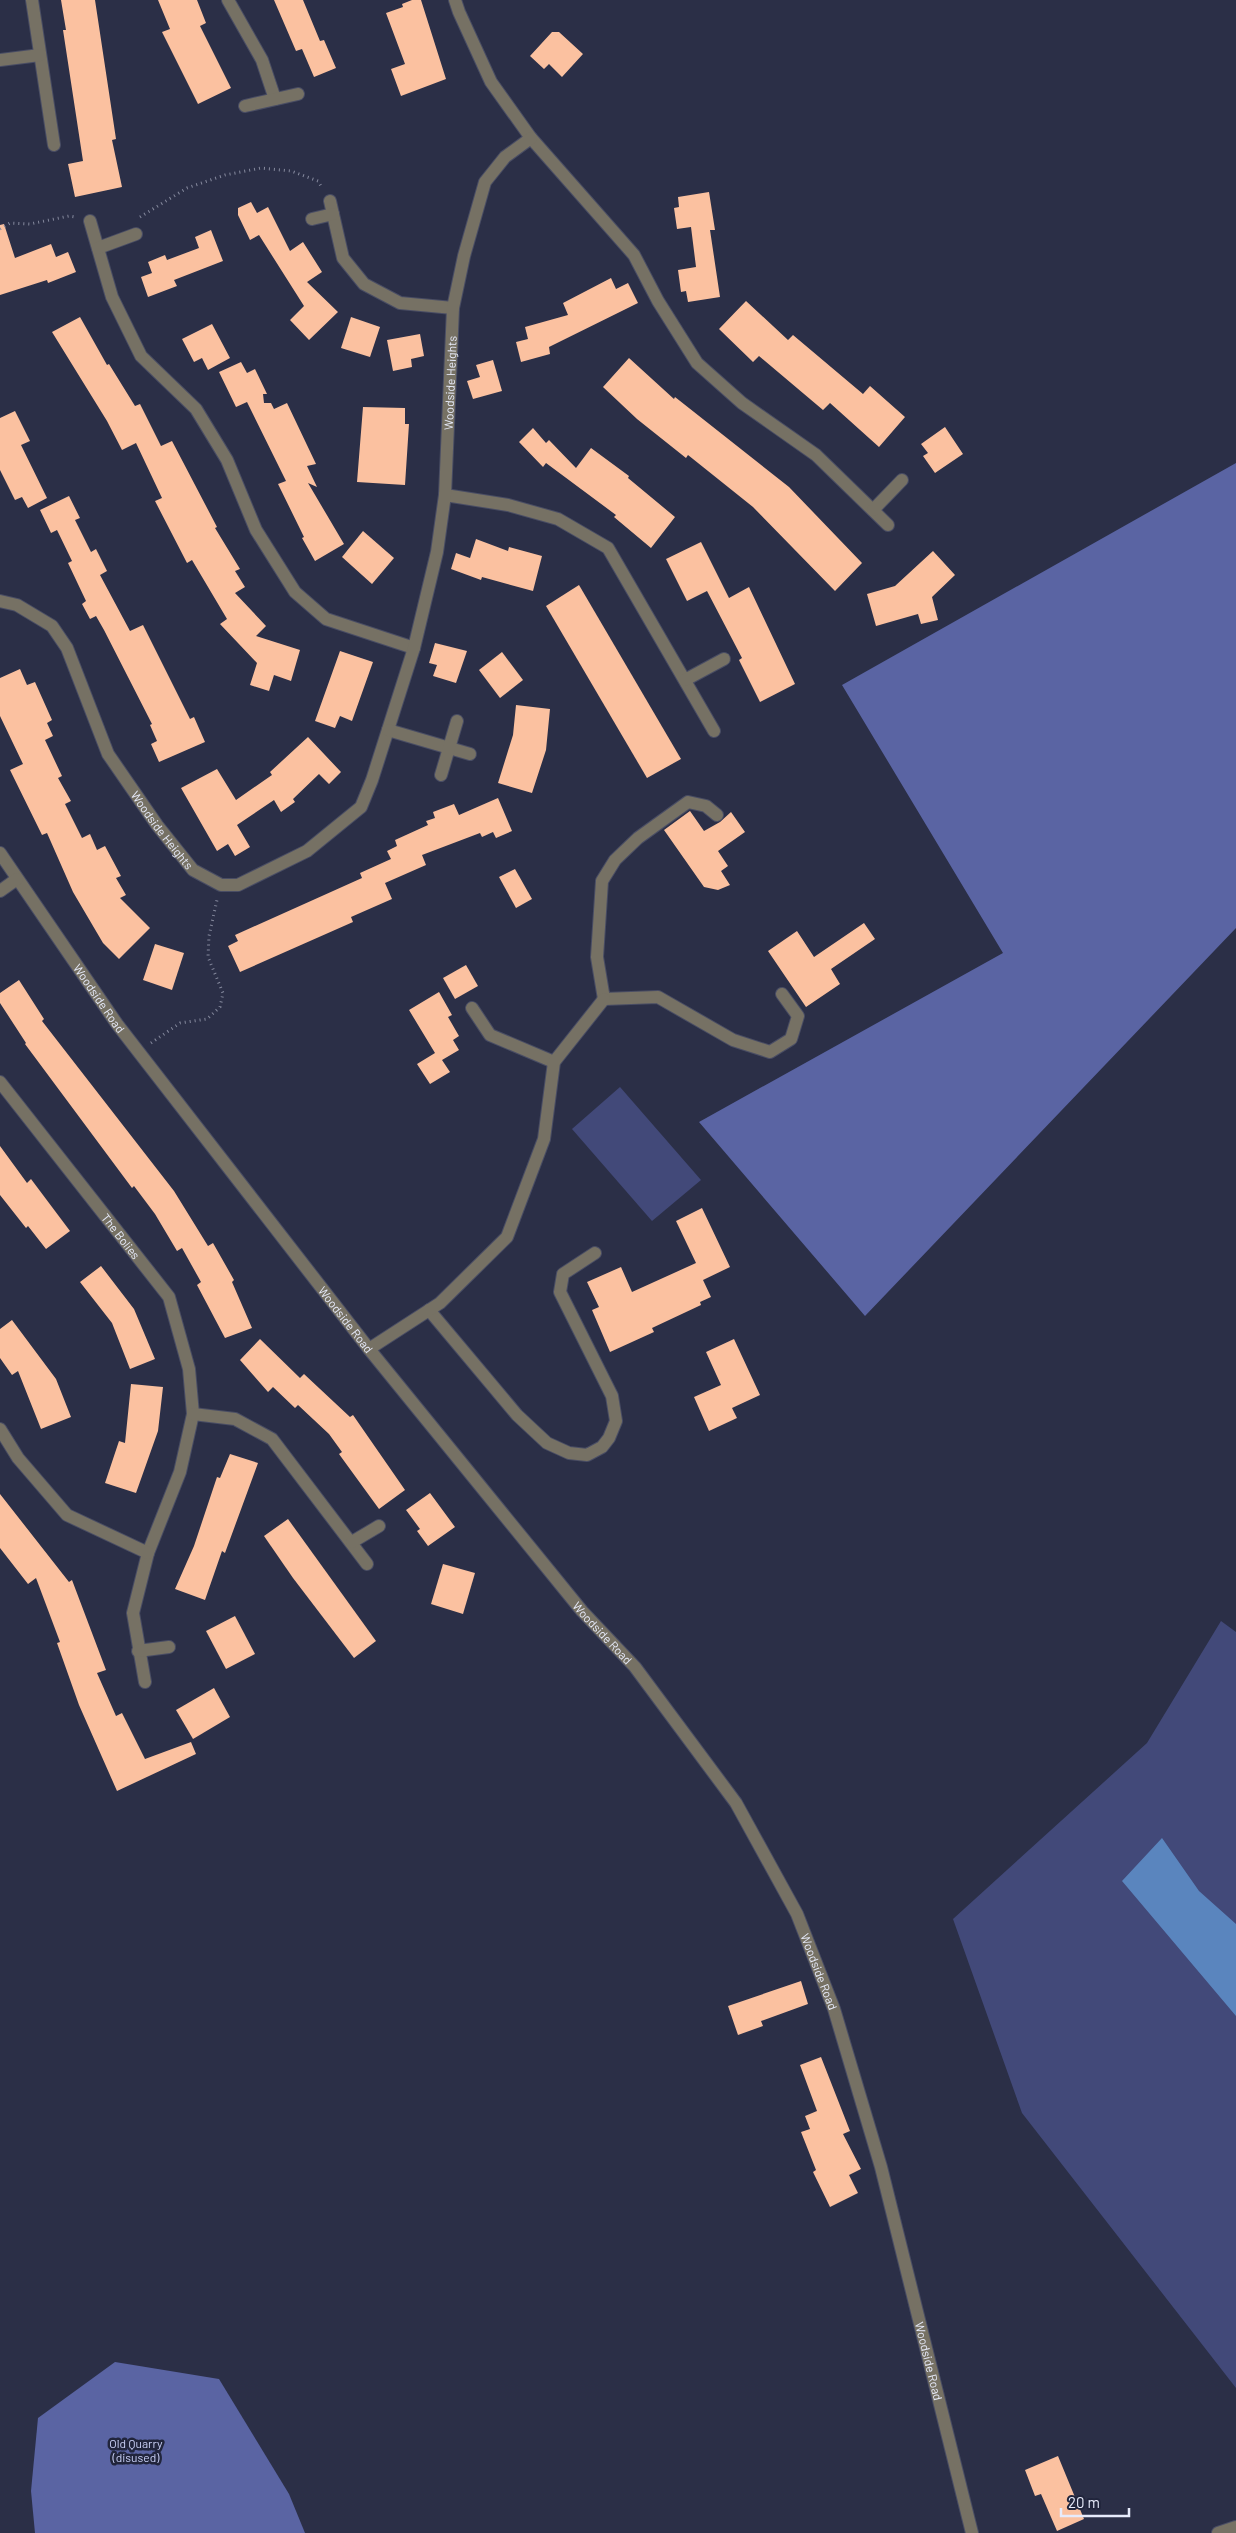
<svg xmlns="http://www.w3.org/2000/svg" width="1236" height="2533" font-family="Barlow,sans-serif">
<rect width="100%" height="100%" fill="#2b2f47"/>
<g fill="#424979">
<polygon points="620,1087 701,1180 652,1221 572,1129"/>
<polygon points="1221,1621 1236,1632 1236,2388 1022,2113 953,1919 1147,1743"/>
</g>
<g fill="#5a64a3">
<polygon points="1236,463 1236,928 865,1316 699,1122 1003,953 842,685"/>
<polygon points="115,2362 219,2379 289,2494 305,2533 35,2533 31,2491 38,2418"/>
</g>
<polygon fill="#5a85be" points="1162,1838 1199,1891 1236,1924 1236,2016 1122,1881"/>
<g fill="#fbc1a0">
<polygon points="61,0 95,0 116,139 112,140 122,187 75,197 68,164 83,161 63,30 66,30"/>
<polygon points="158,0 197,0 206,23 200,26 231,88 198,104 162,32 170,29"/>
<polygon points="274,0 303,0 320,41 324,40 336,68 314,77 302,49 296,51"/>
<polygon points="412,0 421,0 446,79 401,96 391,69 405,64 386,13 403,7 402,4"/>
<polygon points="552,32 559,32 583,54 562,77 549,64 544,69 530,56"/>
<polygon points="709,192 715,230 710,230 720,297 688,302 686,291 681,292 678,270 696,267 691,227 677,229 674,208 679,207 678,197"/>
<polygon points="251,202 257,213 268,207 290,251 303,242 322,272 307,282 338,312 309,340 290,320 304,306 259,235 250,240 238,215 238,208"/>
<polygon points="4,224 15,258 51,244 56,257 68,252 76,272 48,283 47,280 0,295 0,225"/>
<polygon points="211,230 223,261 174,280 177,286 148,297 141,277 152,273 148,262 165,255 167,260 199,248 195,237"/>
<polygon points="611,278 616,289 628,283 638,303 549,347 550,354 521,362 516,342 528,339 525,327 568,315 563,303"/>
<polygon points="746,301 788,340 793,335 863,394 870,386 905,417 879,447 830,403 823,410 759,356 753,362 719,329"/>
<polygon points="80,317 107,365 109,364 135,406 140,404 161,446 172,441 217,527 215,528 240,569 235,571 245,587 235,593 266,626 256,636 300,650 291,681 274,675 269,691 250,685 257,663 220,624 227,619 192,560 187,563 155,501 162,498 136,443 122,450 107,421 52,332"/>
<polygon points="351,317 380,327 370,357 341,348"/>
<polygon points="212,324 230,358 208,370 202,358 194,362 182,339"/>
<polygon points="420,334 424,356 411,359 412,367 393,371 387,340"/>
<polygon points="629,358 674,399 675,397 789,487 862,563 835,591 753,507 688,455 686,458 637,419 603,387"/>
<polygon points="493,360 502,391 473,399 467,381 480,377 476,365"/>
<polygon points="241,362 247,373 255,369 267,394 263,394 264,403 271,403 274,409 287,403 316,464 307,466 317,487 308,483 344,544 315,561 302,538 304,537 278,484 286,481 247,402 236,407 219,372"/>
<polygon points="363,407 405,408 405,424 409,424 405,485 357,482"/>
<polygon points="15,411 30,441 21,445 47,498 28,508 22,497 15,500 0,470 0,418"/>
<polygon points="945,427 963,454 935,473 923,456 928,453 921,444"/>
<polygon points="533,428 546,443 549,440 576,468 591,448 629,476 628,478 675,517 651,548 614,517 616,515 546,463 543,467 519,442"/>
<polygon points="69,496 80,518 75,520 91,552 96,549 107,571 100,575 130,631 143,625 190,719 194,717 205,742 159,762 151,744 157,741 150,725 152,724 104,630 96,616 90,619 82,604 86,601 68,563 72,561 57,530 51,533 40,510"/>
<polygon points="363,531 394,558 372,584 342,557"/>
<polygon points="476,539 508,551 509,547 542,556 533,591 482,577 481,580 451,569 456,553 470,558"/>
<polygon points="701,542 729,598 749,587 795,684 760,702 739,660 742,658 707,591 687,601 666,559"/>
<polygon points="933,551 955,575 932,597 938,620 921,624 918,614 876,626 867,594 895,586"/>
<polygon points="579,585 681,759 647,778 546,606"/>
<polygon points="435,643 467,651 456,683 433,676 437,665 429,663"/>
<polygon points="340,651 373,662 352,721 340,716 335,728 315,721"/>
<polygon points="502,652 523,680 500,698 479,670"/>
<polygon points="20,669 27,685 35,682 52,720 47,723 53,736 45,740 62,776 58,778 71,801 65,804 82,838 90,834 97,850 105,846 121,876 116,878 126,895 120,898 150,928 119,959 103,943 73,892 47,833 42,835 10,770 23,764 0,716 0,678"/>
<polygon points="516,705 550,709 546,750 532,793 498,783 513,735"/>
<polygon points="308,737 341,772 329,784 319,774 293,799 295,802 281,812 274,800 237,825 250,847 235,856 228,844 217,851 181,788 217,769 236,800 272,775 270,772"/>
<polygon points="498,798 512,831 496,838 493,832 482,837 480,833 422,855 426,865 385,883 392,899 351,917 353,922 240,972 228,946 238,941 235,935 362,878 360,873 391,859 387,851 397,846 395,840 428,825 426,821 435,818 433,812 454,804 459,815"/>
<polygon points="690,811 704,831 720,822 731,812 745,832 718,851 728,866 721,871 730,885 718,890 704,887 664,830"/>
<polygon points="515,869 532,899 516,908 499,877"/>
<polygon points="864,923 875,939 831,969 840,984 806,1007 768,951 797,931 814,957"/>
<polygon points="155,944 184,953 172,990 143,980"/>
<polygon points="466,965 478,986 455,999 443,978"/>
<polygon points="19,980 44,1019 42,1021 174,1191 208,1246 213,1243 234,1280 232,1282 252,1328 225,1338 197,1285 201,1282 182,1248 177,1251 155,1214 134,1186 132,1188 25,1044 26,1043 0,1003 0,993"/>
<polygon points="439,992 452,1015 448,1017 459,1036 453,1040 459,1050 442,1060 450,1072 430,1084 417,1064 435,1053 409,1010"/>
<polygon points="0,1146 27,1183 31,1179 70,1231 46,1249 28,1226 26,1228 0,1195"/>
<polygon points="702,1208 730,1267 703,1280 711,1297 700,1302 701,1305 652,1328 654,1332 610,1352 592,1310 599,1307 587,1282 621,1267 632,1292 696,1263 676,1221"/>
<polygon points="101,1266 134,1309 155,1359 130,1369 112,1323 80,1282"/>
<polygon points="12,1320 56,1379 71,1417 41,1429 18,1371 12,1375 0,1358 0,1329"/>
<polygon points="260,1339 300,1378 304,1374 350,1417 353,1415 405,1490 379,1509 339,1454 342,1452 329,1434 298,1405 295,1408 273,1387 268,1392 240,1360"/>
<polygon points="734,1339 760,1395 732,1408 737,1418 709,1431 694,1397 721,1385 706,1352"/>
<polygon points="131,1384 163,1387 158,1431 136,1493 105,1483 119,1441 125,1443"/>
<polygon points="230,1454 258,1463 225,1553 222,1551 205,1600 175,1589 194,1546 217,1477 220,1478"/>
<polygon points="430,1493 455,1527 428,1546 417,1531 420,1529 406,1510"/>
<polygon points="0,1494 69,1582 72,1580 106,1670 97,1673 116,1716 122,1713 145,1759 191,1742 196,1754 117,1791 79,1705 57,1643 60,1642 36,1578 28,1584 0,1548"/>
<polygon points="288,1519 376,1641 354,1658 293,1578 264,1536"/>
<polygon points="443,1564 475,1573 463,1614 431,1604"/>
<polygon points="235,1616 255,1654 226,1669 206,1631"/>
<polygon points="214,1688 230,1717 193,1739 176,1710"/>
<polygon points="801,1981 808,2004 761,2021 763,2026 738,2035 728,2006"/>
<polygon points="821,2057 850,2131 843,2134 861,2169 849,2175 858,2193 830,2207 813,2172 816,2170 801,2132 810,2129 805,2116 817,2111 800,2065"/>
<polygon points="1058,2456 1084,2519 1057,2531 1041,2494 1035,2496 1025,2470"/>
</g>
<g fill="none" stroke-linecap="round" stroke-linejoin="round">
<g stroke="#494d64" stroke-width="14">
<g id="service">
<polyline points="717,815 706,806 688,802 638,838 615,860 602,881 597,957 604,999 658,997 733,1040 770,1052 791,1039 798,1016 782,994"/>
<polyline points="472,1008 490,1035 554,1062"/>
<polyline points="429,1310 517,1415 547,1443 569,1453 587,1455 602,1447 609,1438 616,1421 612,1396 560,1292 563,1274 595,1253"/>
<polyline points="1218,2533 1236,2527"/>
</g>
</g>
<g stroke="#494d64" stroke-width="14">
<g id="minor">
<polyline points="32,0 54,145"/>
<polyline points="228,0 262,60 275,99"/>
<polyline points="455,0 459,12 491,82 531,138 634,255 658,301 697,363 742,403 816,455 888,525"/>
<polyline points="0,60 40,55"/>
<polyline points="245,106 298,94"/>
<polyline points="330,201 343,258 364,284 400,303 453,308"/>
<polyline points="312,219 333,214"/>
<polyline points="90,221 112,297 141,356 196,409 227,460 256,530 295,592 326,619 414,648"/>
<polyline points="98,248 136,234"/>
<polyline points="445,495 508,505 558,519 608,548 714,731"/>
<polyline points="873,510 902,480"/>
<path id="s1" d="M0 601 17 605 52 626 67 648 108 754 157 825 193 870 221 885H238L307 851 361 807 372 780 414 648 437 552 445 495 453 308 464 256 485 182 505 157 531 138"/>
<polyline points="685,680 724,659"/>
<polyline points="388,730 470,754"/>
<polyline points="441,775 457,721"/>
<path id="s2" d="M0 853 117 1024 369 1349 582 1611 635 1667 736 1803 797 1914 834 2009 881 2167 972 2533"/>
<polyline points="0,891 17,879"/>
<path id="s3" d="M0 1082 169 1297 189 1369 193 1414 180 1472 148 1553 133 1613 145 1682"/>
<polyline points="369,1349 440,1303 507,1237 544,1139 554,1062 604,999"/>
<polyline points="193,1414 235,1419 272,1439 367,1564"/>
<polyline points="0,1429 18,1458 67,1515 148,1553"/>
<polyline points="352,1542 379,1526"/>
<polyline points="138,1651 169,1647"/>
</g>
</g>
<g stroke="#868a9e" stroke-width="3" stroke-dasharray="1 4" stroke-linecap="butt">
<polyline points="140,217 187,188 225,175 261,168 291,171 318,181 321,186"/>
<polyline points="0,229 10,223 30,224 69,216 75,217"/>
<polyline points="151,1043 180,1023 207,1019 220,1007 223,993 208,957 209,936 217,900"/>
</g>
<use href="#service" stroke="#767164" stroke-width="12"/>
<use href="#minor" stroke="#767164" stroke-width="12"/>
</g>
<g text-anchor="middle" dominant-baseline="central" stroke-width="5" stroke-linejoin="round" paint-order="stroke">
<g font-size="12" fill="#e7ebfb" stroke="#21253c">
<text stroke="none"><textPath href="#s1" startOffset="974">Woodside Heights</textPath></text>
<text stroke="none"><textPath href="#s1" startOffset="292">Woodside Heights</textPath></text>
<text stroke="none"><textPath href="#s2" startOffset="176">Woodside Road</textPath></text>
<text stroke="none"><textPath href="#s3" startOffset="196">The Bolies</textPath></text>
<text stroke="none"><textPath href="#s2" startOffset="581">Woodside Road</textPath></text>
<text stroke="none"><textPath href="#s2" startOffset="986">Woodside Road</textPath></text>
<text stroke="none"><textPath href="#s2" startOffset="1391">Woodside Road</textPath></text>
<text stroke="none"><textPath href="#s2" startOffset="1796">Woodside Road</textPath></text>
</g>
<g font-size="12" fill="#cad1f7" stroke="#21253c">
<text x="136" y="2443">Old Quarry<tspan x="136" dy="14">(disused)</tspan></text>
</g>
</g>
<path d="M1061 2508v8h68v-8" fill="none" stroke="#e7ebfb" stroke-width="2.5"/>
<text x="1068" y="2508" font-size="15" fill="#e7ebfb" stroke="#21253c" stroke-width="4" paint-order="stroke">20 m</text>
</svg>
